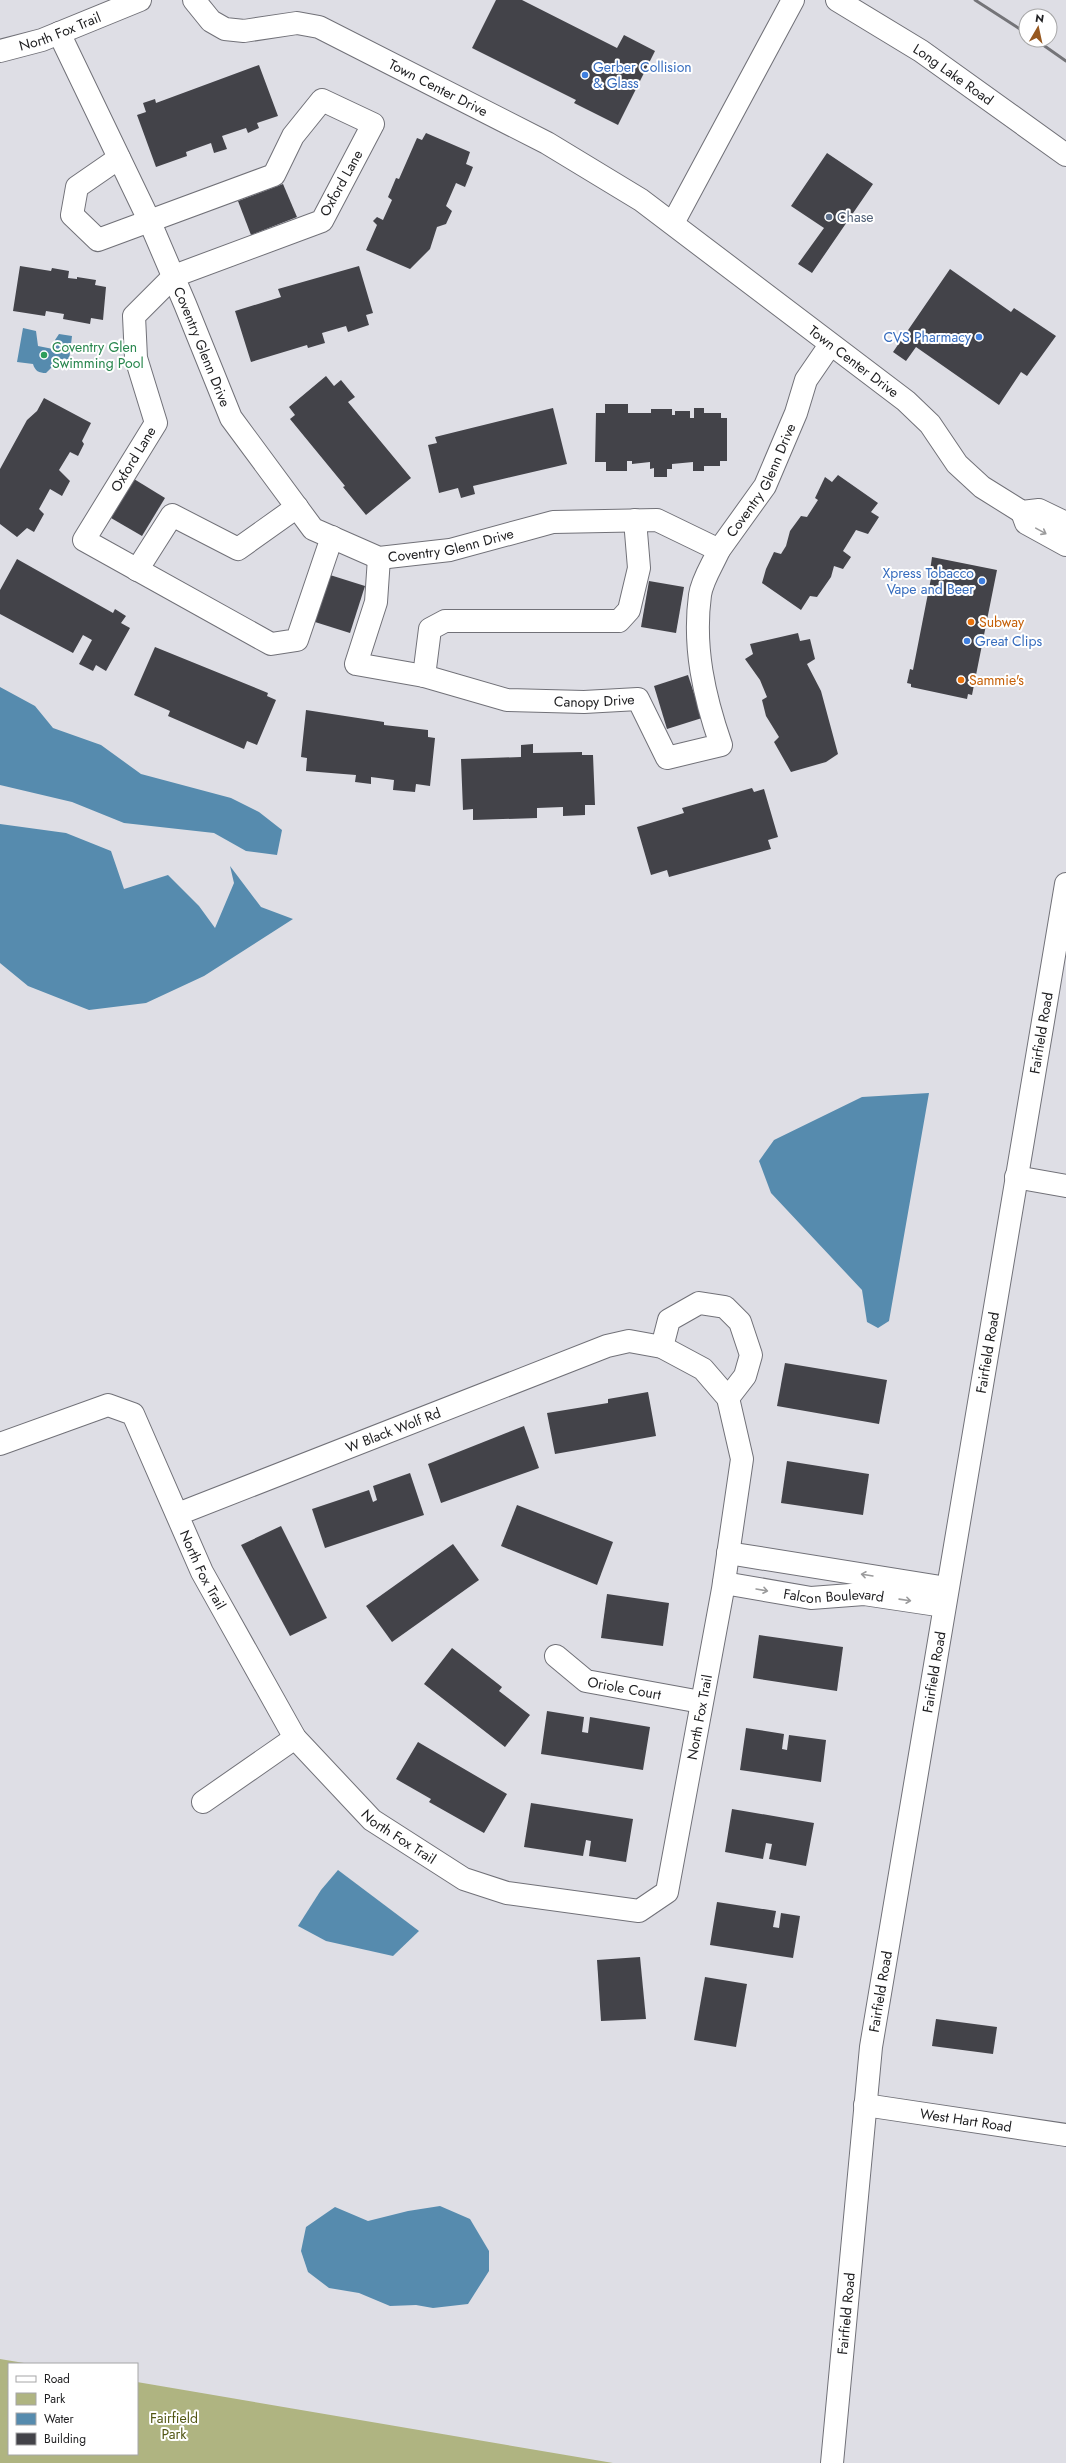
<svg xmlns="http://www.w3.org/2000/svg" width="1066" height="2463" font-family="Jost,sans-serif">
<rect width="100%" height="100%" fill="#dedee5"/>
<polygon fill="#afb481" points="0,2359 30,2364 9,2364 9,2454 137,2454 137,2382 613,2463 0,2463"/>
<g fill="#568bae">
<path d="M23 328 36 331 38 346 53 349 55 340 59 334 72 336 68 369 52 367 46 373C39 373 35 371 33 364L17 362Z"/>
<polygon points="0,687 35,706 53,728 101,745 141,774 231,798 259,812 282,830 277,855 246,851 214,833 124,823 72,802 0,785"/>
<polygon points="0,824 66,833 111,851 124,889 168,875 199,906 215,928 234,883 230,866 261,907 293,919 204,976 146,1003 89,1010 28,986 0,963"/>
<polygon points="929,1093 889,1321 878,1328 867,1322 862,1290 771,1193 759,1161 774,1140 862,1097"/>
<polygon points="338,1870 419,1931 393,1956 326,1941 298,1926 321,1890"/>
<polygon points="440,2206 470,2219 489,2251 489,2271 468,2304 433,2308 416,2305 390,2306 359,2293 329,2288 308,2272 301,2251 306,2227 335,2207 368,2221 408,2211"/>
</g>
<g fill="#434349">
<polygon points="496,0 522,0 617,48 624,35 655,51 618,125 574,103 576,100 472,48"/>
<polygon points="259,65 278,116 257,123 259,128 248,133 246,128 222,136 227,149 214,153 211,143 186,152 187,156 156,167 137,115 146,112 143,103 155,99 156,103"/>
<polygon points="426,133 470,152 466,164 473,167 465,187 456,183 446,206 452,211 446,224 437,227 430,249 410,269 366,250 377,225 373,221 377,217 383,220 392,200 388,197 396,178 399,179 417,138 422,140"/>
<polygon points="827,153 873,184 812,273 798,264 824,228 791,206"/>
<polygon points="283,184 297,217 251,235 238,201"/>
<polygon points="20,266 51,271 52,268 69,271 68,278 77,279 77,277 96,280 95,285 106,287 103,320 91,318 90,324 63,319 64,314 46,311 45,316 13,311"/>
<polygon points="359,266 373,313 366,315 369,325 348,332 346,326 322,333 325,343 308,348 307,345 251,362 235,311 281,297 278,289"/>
<polygon points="950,269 1011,312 1014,308 1056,336 1027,376 1021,372 999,405 916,347 906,361 893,352"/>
<polygon points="326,376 334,386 341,380 355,397 348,402 411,478 366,515 343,487 345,486 290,419 295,415 289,407"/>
<polygon points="44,398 91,423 82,441 84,444 78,456 70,452 59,470 70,481 62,496 50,489 39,509 44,514 34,532 27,528 17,537 0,524 0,469 27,420 37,411"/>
<polygon points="605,404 628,404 628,413 651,413 651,409 672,409 672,415 675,415 675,411 690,411 690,418 694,418 694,408 704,408 704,413 721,413 721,418 727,418 727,461 720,461 720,466 704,466 704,471 693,471 693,462 672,464 672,469 667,469 667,477 654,477 654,468 650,469 650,462 632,464 632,461 627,461 627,471 606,471 606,462 595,462 596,413 605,413"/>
<polygon points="553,408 567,464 473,486 475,494 461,498 458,488 439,493 428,445 437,443 435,437"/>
<polygon points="838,475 878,503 871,512 879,517 868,534 856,530 843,551 851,557 843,569 834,566 831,577 817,597 810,596 801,610 762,583 766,569 774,552 781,554 786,546 790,531 801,516 807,517 818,500 815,498 825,477 832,482"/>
<polygon points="134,479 165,498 142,536 111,518"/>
<polygon points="932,557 997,570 972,695 968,694 967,699 911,687 911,684 907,683 910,669 913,670 932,573 930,571"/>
<polygon points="17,559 113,613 115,609 126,616 121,623 130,628 106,671 96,665 93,671 79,664 92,640 83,635 73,653 0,614 0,590"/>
<polygon points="330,575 365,586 350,633 315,622"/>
<polygon points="649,581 684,587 676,633 641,627"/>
<polygon points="798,633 800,641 810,639 815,659 807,664 821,691 838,754 826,762 791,772 774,742 779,737 766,716 762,700 767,697 760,680 745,659 753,654 750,644"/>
<polygon points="155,647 268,693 267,696 276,700 257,745 247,741 244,749 168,716 170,711 134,695"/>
<polygon points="688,675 702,718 667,729 654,686"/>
<polygon points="306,710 384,722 384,725 428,730 428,737 435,738 430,786 416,784 415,792 393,790 394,780 371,777 371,784 355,782 356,775 306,771 307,758 301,757"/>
<polygon points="533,744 533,753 582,752 582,755 593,755 595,805 585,805 585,815 563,816 563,807 537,808 537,818 473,820 473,809 463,810 461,759 521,757 521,745"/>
<polygon points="752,788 754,792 764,789 778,837 768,840 771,849 669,877 667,870 651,875 637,827 684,813 682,808"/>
<polygon points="785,1363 887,1380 879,1424 777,1406"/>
<polygon points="648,1392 656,1436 555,1454 547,1413 608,1403 608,1399"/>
<polygon points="524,1426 539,1468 441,1503 428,1464"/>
<polygon points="787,1461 869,1474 863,1515 781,1503"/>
<polygon points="410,1473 424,1515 325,1548 312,1509 369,1490 373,1502 377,1500 373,1486"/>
<polygon points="517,1505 613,1542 597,1585 501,1546"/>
<polygon points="281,1526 327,1618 290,1636 241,1545"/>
<polygon points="453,1544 479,1580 392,1642 366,1606"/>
<polygon points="607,1594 669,1603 663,1646 601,1638"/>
<polygon points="759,1635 843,1647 837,1691 753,1678"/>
<polygon points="452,1648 502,1687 499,1691 530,1715 505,1747 424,1684"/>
<polygon points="547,1711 584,1717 582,1732 588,1733 590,1717 650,1727 643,1770 541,1754"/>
<polygon points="746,1728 784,1734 782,1749 787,1750 789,1735 826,1740 821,1782 740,1770"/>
<polygon points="418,1742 507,1794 484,1833 429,1802 431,1799 396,1779"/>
<polygon points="531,1803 633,1819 626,1862 589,1856 591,1841 586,1840 583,1856 524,1847"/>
<polygon points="732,1809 814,1823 806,1866 769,1859 772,1844 766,1843 763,1859 725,1852"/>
<polygon points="717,1902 776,1911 773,1927 779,1928 781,1913 800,1916 793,1958 710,1945"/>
<polygon points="640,1957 646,2019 601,2021 597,1960"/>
<polygon points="705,1977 747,1984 736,2047 694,2040"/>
<polygon points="936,2019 997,2027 993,2054 932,2046"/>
</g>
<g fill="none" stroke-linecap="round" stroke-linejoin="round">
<g stroke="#717178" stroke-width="24">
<g id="minor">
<path id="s1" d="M194 0 211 21 225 29 244 31 297 23 319 27 547 143 641 200 906 401 930 424 957 464 982 487 1022 512 1039 510 1066 523"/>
<path id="s2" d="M59 33 149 220 185 304 231 418 313 529 379 558 450 550 553 522 657 520 719 550 765 486 796 413 806 380 830 345"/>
<path id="s3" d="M0 51 42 40 140 0"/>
<polyline points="119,158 77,187 72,215 98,240 274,175 293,136 322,100 373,124 322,221 174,276 134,316 136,358 156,423 84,540 271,644 297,640 332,537"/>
<polyline points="673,223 793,0"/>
<polyline points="1022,512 1026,523 1066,545"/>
<path id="s4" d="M379 558 376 602 356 664 424 676 507 700 584 702 638 699 667 758 721 745C704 696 693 647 700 595 702 580 713 564 719 550"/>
<polyline points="137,570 172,515 238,549 297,507"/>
<polyline points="424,676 430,629 445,621 619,621 629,610 639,568 635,520"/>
<polyline points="1016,1177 1066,1186"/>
<polyline points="662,1347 669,1320 699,1303 725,1307 740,1322 751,1355 745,1376 728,1398"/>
<path id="s5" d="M0 1444 108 1405 133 1414 202 1572 295 1738 372 1820 464 1879 507 1893 639 1911 667 1892 723 1589 742 1459 728 1398 703 1369 662 1347 629 1341 607 1346 178 1514"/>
<polyline points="728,1553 947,1588"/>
<path id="s6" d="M724 1583 811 1598 864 1594 944 1606"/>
<path id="s7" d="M556 1656 586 1681 701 1702"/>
<polyline points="203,1802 295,1738"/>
<path id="s8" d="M865 2105 1066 2135"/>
<path id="s9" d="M832 2463 871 2047 1066 884"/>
</g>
</g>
<g stroke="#717178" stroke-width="24">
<g id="major">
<path id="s10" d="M837 0 921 51 1066 155"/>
</g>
</g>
<use href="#minor" stroke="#fff" stroke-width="22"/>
<use href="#major" stroke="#fff" stroke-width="22"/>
<g stroke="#747478" stroke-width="3">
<polyline points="975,0 1026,33"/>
<polyline points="1036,40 1066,61"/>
</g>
</g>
<defs><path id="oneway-shaft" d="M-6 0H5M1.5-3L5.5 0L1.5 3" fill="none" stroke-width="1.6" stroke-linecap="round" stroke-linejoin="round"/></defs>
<g stroke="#9b9b9c">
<use href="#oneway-shaft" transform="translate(1041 531) rotate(29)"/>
<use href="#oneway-shaft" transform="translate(867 1575) rotate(-171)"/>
<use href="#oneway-shaft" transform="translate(762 1590) rotate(10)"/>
<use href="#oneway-shaft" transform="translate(905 1600) rotate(8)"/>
</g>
<g fill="#3f7fe0" stroke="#fff" stroke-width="1.5">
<circle cx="585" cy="75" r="4"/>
<circle cx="979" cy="337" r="4"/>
<circle cx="982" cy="581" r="4"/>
<circle cx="967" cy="641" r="4"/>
</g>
<circle fill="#5c6f8a" stroke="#fff" stroke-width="1.5" cx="829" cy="217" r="4"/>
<circle fill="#2e9e5b" stroke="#fff" stroke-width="1.5" cx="44" cy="355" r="4"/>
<g fill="#e8710a" stroke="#fff" stroke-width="1.5">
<circle cx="971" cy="622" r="4"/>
<circle cx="961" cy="680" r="4"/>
</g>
<g text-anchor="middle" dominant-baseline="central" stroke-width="4" stroke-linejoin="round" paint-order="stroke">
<g font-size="14" fill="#212123" stroke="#fff">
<text stroke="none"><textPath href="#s3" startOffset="63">North Fox Trail</textPath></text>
<text stroke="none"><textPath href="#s10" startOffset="138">Long Lake Road</textPath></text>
<text stroke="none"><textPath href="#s1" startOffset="272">Town Center Drive</textPath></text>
<text transform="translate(341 183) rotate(-61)">Oxford Lane</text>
<text stroke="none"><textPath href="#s2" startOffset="345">Coventry Glenn Drive</textPath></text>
<text stroke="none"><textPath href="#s1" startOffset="771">Town Center Drive</textPath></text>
<text transform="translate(133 459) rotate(-59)">Oxford Lane</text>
<text stroke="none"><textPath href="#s2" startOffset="1065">Coventry Glenn Drive</textPath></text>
<text stroke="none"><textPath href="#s2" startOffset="705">Coventry Glenn Drive</textPath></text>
<text stroke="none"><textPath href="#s4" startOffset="352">Canopy Drive</textPath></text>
<text stroke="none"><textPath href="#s9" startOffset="1446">Fairfield Road</textPath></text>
<text stroke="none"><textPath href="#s9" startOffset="1122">Fairfield Road</textPath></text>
<text transform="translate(393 1430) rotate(-21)">W Black Wolf Rd</text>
<text stroke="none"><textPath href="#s5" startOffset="312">North Fox Trail</textPath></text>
<text stroke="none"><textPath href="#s6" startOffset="111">Falcon Boulevard</textPath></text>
<text stroke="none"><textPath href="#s9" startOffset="798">Fairfield Road</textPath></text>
<text stroke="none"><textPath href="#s7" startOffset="78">Oriole Court</textPath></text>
<text stroke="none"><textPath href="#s5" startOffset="1116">North Fox Trail</textPath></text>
<text stroke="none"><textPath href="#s5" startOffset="648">North Fox Trail</textPath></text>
<text stroke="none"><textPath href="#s9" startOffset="474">Fairfield Road</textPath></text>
<text stroke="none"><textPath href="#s8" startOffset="102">West Hart Road</textPath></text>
<text stroke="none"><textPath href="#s9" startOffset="150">Fairfield Road</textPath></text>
</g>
<g font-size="14" fill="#366cbe" stroke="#fff" text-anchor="start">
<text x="593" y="67">Gerber Collision<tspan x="593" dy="16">&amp; Glass</tspan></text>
<text x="971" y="337" text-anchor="end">CVS Pharmacy</text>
<text x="974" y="573" text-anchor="end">Xpress Tobacco<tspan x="974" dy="16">Vape and Beer</tspan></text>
<text x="975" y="641">Great Clips</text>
</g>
<g font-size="14" fill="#4e5e75" stroke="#fff" text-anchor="start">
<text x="837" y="217">Chase</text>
</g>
<g font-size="14" fill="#27864d" stroke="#fff" text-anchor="start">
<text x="52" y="347">Coventry Glen<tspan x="52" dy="16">Swimming Pool</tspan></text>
</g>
<g font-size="14" fill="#c56008" stroke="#fff" text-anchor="start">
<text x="979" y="622">Subway</text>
<text x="969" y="680">Sammie's</text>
</g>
<g font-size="14" fill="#535715" stroke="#fff">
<text x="174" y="2418">Fairfield<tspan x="174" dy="16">Park</tspan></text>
</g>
</g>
<rect x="8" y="2363" width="130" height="92" fill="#ffffff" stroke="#a6a6a7"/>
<rect x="16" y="2376" width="20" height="6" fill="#ffffff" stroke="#a6a6a7"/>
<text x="44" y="2383" font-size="12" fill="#212123">Road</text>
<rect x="16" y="2393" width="20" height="12" fill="#afb481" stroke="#a6a6a7"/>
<text x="44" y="2403" font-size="12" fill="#212123">Park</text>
<rect x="16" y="2413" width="20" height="12" fill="#568bae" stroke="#a6a6a7"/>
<text x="44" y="2423" font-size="12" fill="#212123">Water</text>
<rect x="16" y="2433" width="20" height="12" fill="#434349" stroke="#a6a6a7"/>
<text x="44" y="2443" font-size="12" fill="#212123">Building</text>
<g transform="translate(1038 28) rotate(9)"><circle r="19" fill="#ffffff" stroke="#a6a6a7"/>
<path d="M0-3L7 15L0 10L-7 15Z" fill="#97581f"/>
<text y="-6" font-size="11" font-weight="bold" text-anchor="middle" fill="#212123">N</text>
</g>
</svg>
